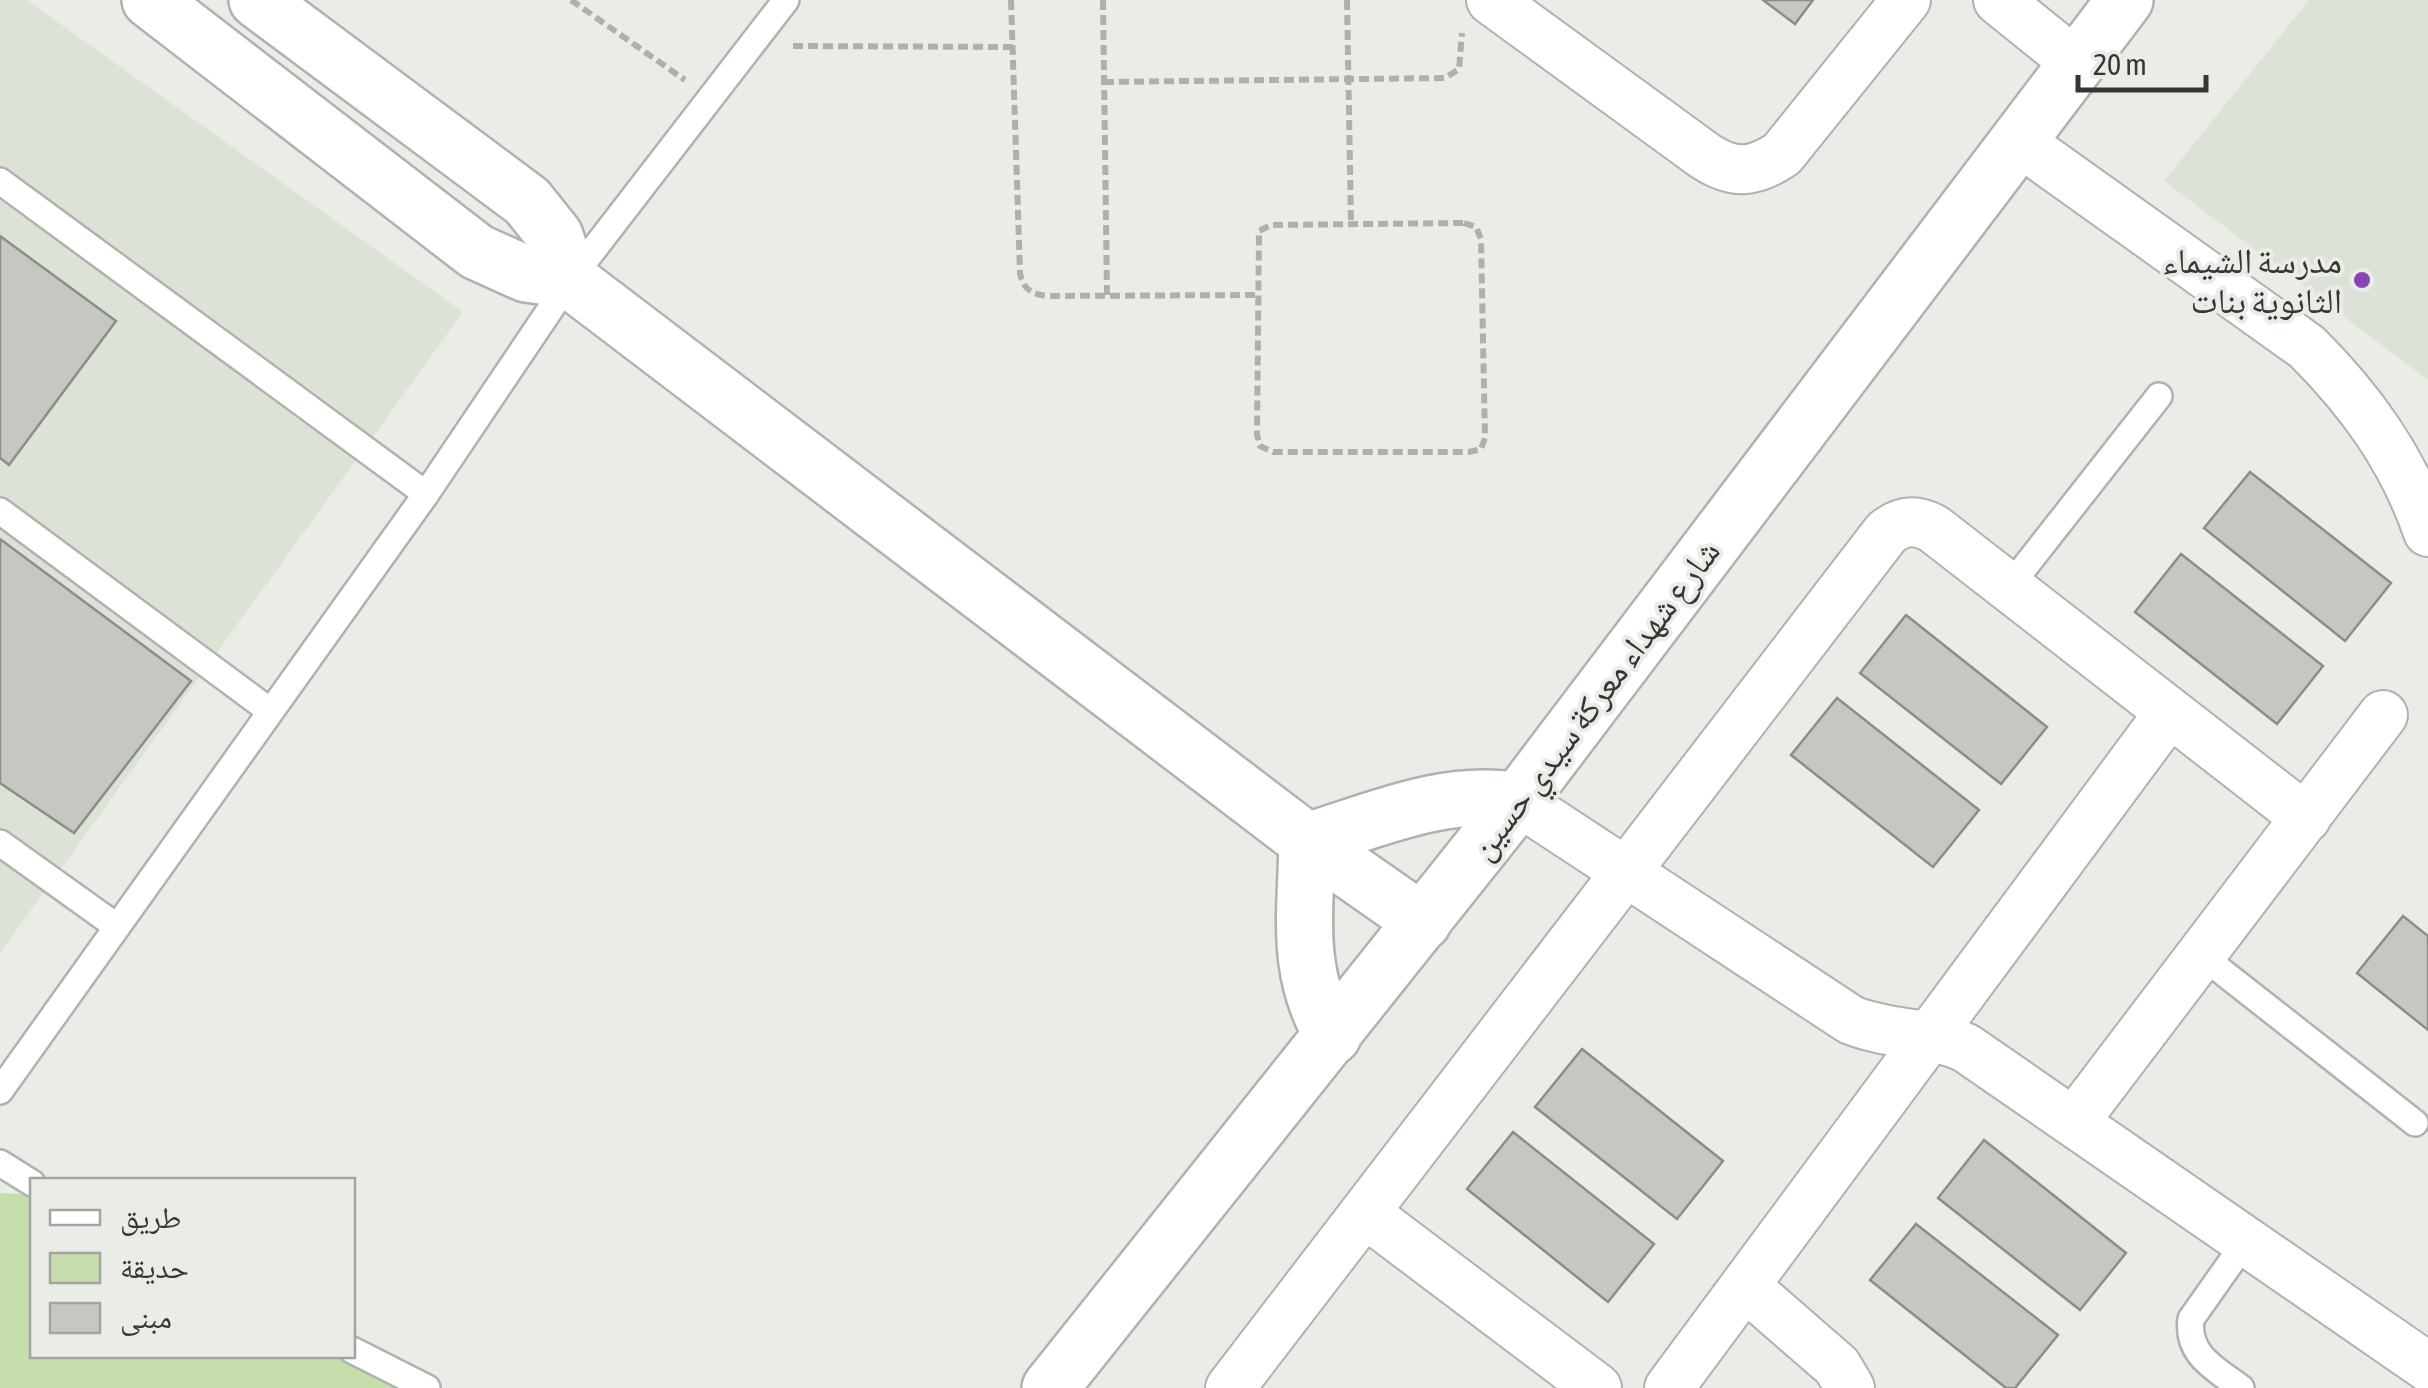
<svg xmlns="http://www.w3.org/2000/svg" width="2428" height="1388" font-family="'Asap Condensed','Noto Naskh Arabic',sans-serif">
<rect width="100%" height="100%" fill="#eaede7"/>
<g fill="#dce3d6">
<polygon points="0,0 27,0 463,312 0,953"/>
<polygon points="2309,0 2428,0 2428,380 2164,181"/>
</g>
<polygon fill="#c5deac" points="0,1193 21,1194 32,1199 32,1356 342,1356 407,1388 0,1388"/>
<g fill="#c5c8c2" stroke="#8b8e88" stroke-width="2.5">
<polygon points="1763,0 1813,0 1795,24"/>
<polygon points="0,236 116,321 9,465 0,458"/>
<polygon points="2250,472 2391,583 2345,641 2204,528"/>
<polygon points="0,539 191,681 74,833 0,783"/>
<polygon points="2181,554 2323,666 2277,724 2135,612"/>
<polygon points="1906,615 2047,727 2001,784 1860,673"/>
<polygon points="1837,698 1979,810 1933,867 1791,755"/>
<polygon points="2403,916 2428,936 2428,1030 2357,973"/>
<polygon points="1582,1049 1723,1161 1677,1219 1535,1107"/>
<polygon points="1513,1132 1654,1244 1608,1302 1467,1189"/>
<polygon points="1984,1140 2126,1253 2080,1310 1938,1198"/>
<polygon points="1916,1224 2058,1335 2015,1388 2006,1388 1870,1280"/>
</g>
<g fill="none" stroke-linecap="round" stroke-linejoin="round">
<g stroke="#afb2ad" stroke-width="30">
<g id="service">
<polyline points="0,181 426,494"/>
<polyline points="0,511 270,711"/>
<polyline points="2009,587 2159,396"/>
<polyline points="0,843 116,926"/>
<polyline points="2201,955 2415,1123"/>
<polyline points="0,1091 426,494 570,280 786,0"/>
<polyline points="0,1163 32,1183"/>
<polyline points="352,1350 427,1388"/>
<path d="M2241 1388C2216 1369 2186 1355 2191 1319L2246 1241"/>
</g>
</g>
<g stroke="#afb2ad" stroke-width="52">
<g id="minor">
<path d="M1491 0 1705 156C1734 175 1754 173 1782 154L1906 0"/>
<polyline points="1998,0 2076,63"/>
<path d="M2017 140 2307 347C2361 401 2403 459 2428 532"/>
<path d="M1518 801 1851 1020C1892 1036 1929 1031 1966 1048L2428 1367"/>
<polyline points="2074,1122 2383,715"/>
<polyline points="1365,1213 1597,1388"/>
<polyline points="1745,1286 1837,1366 1850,1388"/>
<path d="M1230 1388 1886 533C1902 520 1916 519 1934 529L2306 818"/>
<polyline points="1669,1388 2169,713"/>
</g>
</g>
<g stroke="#afb2ad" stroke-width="60">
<g id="secondary">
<polyline points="150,0 477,252 526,274 570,280 1307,841 1423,922"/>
<polyline points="257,0 527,201 555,236 570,280"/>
<path d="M1333 1036C1294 973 1306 912 1307 841 1376 820 1445 788 1518 801"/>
<polyline points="1050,1388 1518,801 2125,0"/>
</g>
</g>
<g stroke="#aeb0ab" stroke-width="6" stroke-dasharray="10 5" stroke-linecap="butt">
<polyline points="571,0 685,80"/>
<path d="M1011 0 1020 273C1023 290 1033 295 1049 296L1256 295"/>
<polyline points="1103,0 1107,295"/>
<polyline points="1347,0 1351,224"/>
<polyline points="793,46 1013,47"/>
<polyline points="1104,82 1445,78 1459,69 1462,33"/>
<polygon points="1464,223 1476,227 1481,239 1485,438 1481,449 1469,452 1273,452 1260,446 1257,435 1259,231 1271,225"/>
</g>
<use href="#service" stroke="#fff" stroke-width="25"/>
<use href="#minor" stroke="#fff" stroke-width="48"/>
<use href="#secondary" stroke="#fff" stroke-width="55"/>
</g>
<circle fill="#8a44b8" stroke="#eaede7" stroke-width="4" cx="2362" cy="280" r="10"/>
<g text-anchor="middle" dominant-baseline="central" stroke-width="8" stroke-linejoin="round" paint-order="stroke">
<g font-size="35" fill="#363735" stroke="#eaede7" text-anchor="end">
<text x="2342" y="260">مدرسة الشيماء<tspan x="2342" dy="40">الثانوية بنات</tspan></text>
</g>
<g font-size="35" fill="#363735" stroke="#eaede7">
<text transform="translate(1594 699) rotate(-53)">شارع شهداء معركة سيدي حسين</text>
</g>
</g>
<rect x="30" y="1178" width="325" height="180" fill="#eaede7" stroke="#a2a4a0" stroke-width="2.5"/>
<rect x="50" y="1210" width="50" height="15" fill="#ffffff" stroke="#a2a4a0" stroke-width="2.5"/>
<text x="120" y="1228" font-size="30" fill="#363735">طريق</text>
<rect x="50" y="1253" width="50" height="30" fill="#c5deac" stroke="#a2a4a0" stroke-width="2.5"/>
<text x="120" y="1278" font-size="30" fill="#363735">حديقة</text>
<rect x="50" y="1303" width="50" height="30" fill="#c5c8c2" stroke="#a2a4a0" stroke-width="2.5"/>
<text x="120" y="1328" font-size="30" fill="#363735">مبنى</text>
<path d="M2078 75v15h128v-15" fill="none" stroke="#363735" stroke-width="5"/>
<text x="2093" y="75" font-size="30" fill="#363735" stroke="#eaede7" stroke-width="8" paint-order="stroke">20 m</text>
</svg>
